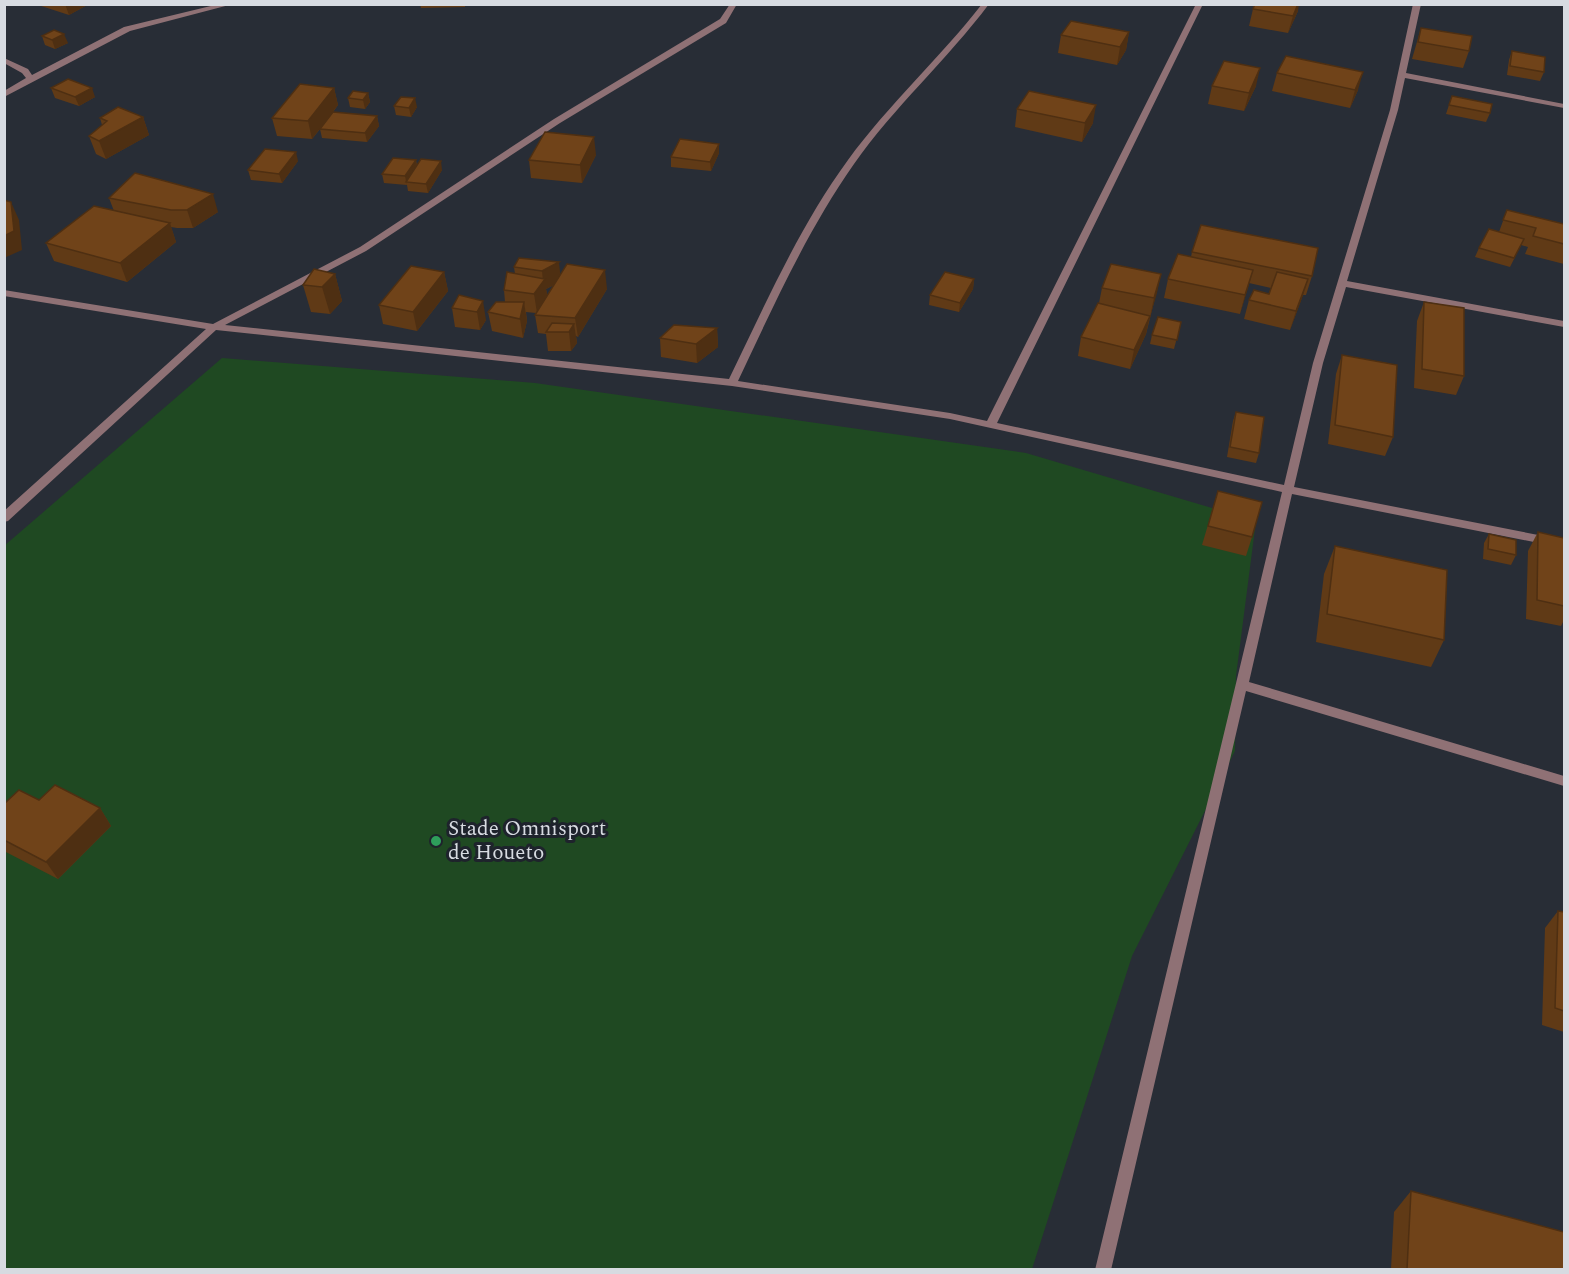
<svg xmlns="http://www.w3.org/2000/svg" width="1569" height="1274" font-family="Spectral,serif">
<rect width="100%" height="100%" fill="#282d36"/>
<polygon fill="#1f4922" points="222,358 535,383 1026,453 1256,521 1236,676 1235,751 1132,956 1032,1269 5,1269 4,546"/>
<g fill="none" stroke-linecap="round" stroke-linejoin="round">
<g fill="#8f7175" fill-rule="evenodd">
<polygon points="219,4 233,4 130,31 4,97 4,91 26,78 22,73 4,63 4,58 28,69 32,75 124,27"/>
<path d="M730 4H737L726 23 560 123 366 251 225 325 729 379C765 305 799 227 848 160 889 104 940 58 982 4H989C947 60 894 107 854 164 807 231 773 307 738 381L950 413 987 421 1196 4H1203L997 423 1284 485 1313 363 1390 110 1413 4H1421L1406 73 1564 104V108L1405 78 1398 110 1347 281 1564 321V327L1346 287 1323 363 1294 487 1564 540V548L1292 494 1249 682 1564 776V786L1246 691 1111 1270H1095L1282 492 950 419 732 386 216 330 8 521 4 522V511L206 329 4 296V290L213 324 360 247 554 119 720 19Z"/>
</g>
</g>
<g fill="#603a16" fill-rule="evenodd">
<polygon points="35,4 89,4 69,15"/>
<polygon points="420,4 465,4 465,7 421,8"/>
<rect x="506" y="4" width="45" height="2"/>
<polygon points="1253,9 1298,11 1288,33 1249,26"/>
<polygon points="1421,28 1469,51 1463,68 1412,59"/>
<polygon points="1129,32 1126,50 1117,65 1058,53 1061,35"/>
<polygon points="42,36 68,43 55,49 45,45"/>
<polygon points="1512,51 1544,72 1540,81 1507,75 1509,60"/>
<polygon points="1277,73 1358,90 1350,108 1272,91"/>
<polygon points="1212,86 1256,86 1244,111 1208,104"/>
<polygon points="51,88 95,97 79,106 55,98"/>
<polygon points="334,88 338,105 333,112 377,116 379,126 367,142 322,138 320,129 312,139 277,136 272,118"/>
<polygon points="368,93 370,102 365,109 350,107 348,98"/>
<polygon points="1452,96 1490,113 1486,122 1446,114"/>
<polygon points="394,106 417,107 411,117 396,115"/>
<polygon points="1017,109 1093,123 1082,142 1015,127"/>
<polygon points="143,117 149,135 106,159 96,154 89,136 102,125 100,118"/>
<polygon points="719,144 719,153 711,171 671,167 671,157"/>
<polygon points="596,155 582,183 531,178 529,160"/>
<polygon points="416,160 417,166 442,170 428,193 408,191 407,185 384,183 382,174"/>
<polygon points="298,161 282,183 251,180 248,170"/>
<polygon points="109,198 218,212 193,228 177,228 171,227 176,242 127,282 54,261 46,243 114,211"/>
<polygon points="1507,210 1564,224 1564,264 1525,254 1528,247 1521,245 1510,267 1475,257 1479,248 1499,232"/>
<polygon points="1192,252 1312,276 1306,295 1303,295 1290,330 1244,319 1249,300 1269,294 1271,288 1249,283 1240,314 1164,298 1168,279 1191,257"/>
<path d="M514 267 561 274 607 289 578 337 576 336 577 343 571 351H548L546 334 538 333 535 315 536 313 526 312 527 321 523 338 492 331 488 312 505 302 504 290 515 274ZM554 285 547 295 546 289Z"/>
<polygon points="444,272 448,291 417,331 383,324 379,305"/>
<polygon points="335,274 342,301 330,314 311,312 303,285"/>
<polygon points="1161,274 1146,334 1130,369 1078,356 1081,337 1099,303 1102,288"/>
<polygon points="974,279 973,289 959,312 929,305 930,295"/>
<polygon points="459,295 486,320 480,330 455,327 452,308"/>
<polygon points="1424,302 1464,376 1456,395 1414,388 1417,321"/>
<polygon points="1181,322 1174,349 1150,344 1152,335"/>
<polygon points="717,328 718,347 697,363 661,357 660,338"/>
<polygon points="1342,355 1393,437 1385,456 1328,444 1336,374"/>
<polygon points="1236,412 1259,453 1256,463 1227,457 1233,421"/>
<polygon points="1218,491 1252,537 1246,556 1202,545"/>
<polygon points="1538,532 1564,538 1564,620 1561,626 1526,619 1528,551"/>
<polygon points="1489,534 1516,555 1511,565 1483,559 1484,543"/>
<polygon points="1335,546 1444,640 1431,667 1316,642 1324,574"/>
<polygon points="39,800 100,808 111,826 58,879 4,851 4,804"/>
<polygon points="1558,911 1564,912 1564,1032 1542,1025 1545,928"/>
<polygon points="1411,1191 1564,1269 1391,1269 1394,1212"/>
</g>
<g fill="#4e2f12">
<polygon points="65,4 89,4 69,15"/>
<polygon points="1298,4 1299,4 1298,11 1288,33 1293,16"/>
<polygon points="1129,32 1126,50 1117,65 1120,47"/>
<polygon points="64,34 68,43 55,49 52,40"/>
<polygon points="1260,68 1256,86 1244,111 1249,93"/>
<polygon points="1363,72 1358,90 1350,108 1355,90"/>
<polygon points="92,88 95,97 79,106 75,97"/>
<polygon points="334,88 338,105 312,139 308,121"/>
<polygon points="368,93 370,102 365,109 363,100"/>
<polygon points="415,98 417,107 411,117 409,108"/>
<polygon points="1096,105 1093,123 1082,142 1085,123"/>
<polygon points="377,116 379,126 367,142 365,133"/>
<polygon points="143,117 149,135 106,159 99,141"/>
<polygon points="594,137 596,155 582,183 580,165"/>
<polygon points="719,144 719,153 711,171 710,162"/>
<polygon points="296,152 298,161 282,183 279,174"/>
<polygon points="416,160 417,169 406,182 407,186 405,176"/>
<polygon points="441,161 442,170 428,193 426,184"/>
<polygon points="213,194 218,212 193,228 187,210"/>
<polygon points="11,202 19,220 22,250 4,258 4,236"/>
<polygon points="170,223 176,242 127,282 120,263"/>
<polygon points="559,262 561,281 546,289 548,298 537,313 534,294 543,281 542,271"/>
<polygon points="605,270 607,289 578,337 575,318"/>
<polygon points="1253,270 1248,288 1240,314 1245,295"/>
<polygon points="444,272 448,291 417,331 413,312"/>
<polygon points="335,274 342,301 330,314 322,287"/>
<polygon points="1161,274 1157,293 1150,317 1154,298"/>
<polygon points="974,279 973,289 959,312 960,303"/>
<polygon points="1308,279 1302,298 1290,330 1296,311"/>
<polygon points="483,301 486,320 480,330 477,312"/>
<polygon points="524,302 527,321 523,338 520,319"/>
<polygon points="1150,316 1146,334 1130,369 1134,350"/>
<polygon points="574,324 577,343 571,351 569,332"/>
<polygon points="717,328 718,347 697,363 696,344"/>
<polygon points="100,808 111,826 58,879 46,862"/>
</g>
<g fill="#704319" stroke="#4e2f12" stroke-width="1.5">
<polygon points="1255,4 1298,4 1293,16 1253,9"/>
<polygon points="1071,21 1129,32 1120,47 1061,35"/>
<polygon points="1421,28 1472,36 1469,51 1418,42"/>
<polygon points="54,30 64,34 52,40 42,36"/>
<polygon points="1512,51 1545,57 1544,72 1510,66"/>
<polygon points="1286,56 1363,72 1355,90 1277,73"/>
<polygon points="1224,61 1260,68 1249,93 1212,86"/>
<polygon points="68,79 92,88 75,97 51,88"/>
<polygon points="300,84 334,88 308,121 272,118"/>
<polygon points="353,91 368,93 363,100 348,98"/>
<polygon points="1029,91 1096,105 1085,123 1017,109"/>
<polygon points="1452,96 1492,104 1490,113 1449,105"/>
<polygon points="401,97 415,98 409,108 394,106"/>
<polygon points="118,107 143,117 99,141 89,136 107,121 100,118"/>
<polygon points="333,112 377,116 365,133 320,129"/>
<polygon points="545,132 594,137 580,165 529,160"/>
<polygon points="680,139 719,144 710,162 671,157"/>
<polygon points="265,149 296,152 279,174 248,170"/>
<polygon points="393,158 416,160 405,176 382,174"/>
<polygon points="421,159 441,161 426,184 406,182"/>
<polygon points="135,173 213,194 187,210 171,210 109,198"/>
<polygon points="4,200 11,202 14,231 4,236"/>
<polygon points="94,206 170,223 120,263 46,243"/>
<polygon points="1507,210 1564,224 1564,244 1533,236 1536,228 1503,220"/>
<polygon points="1201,225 1318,248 1312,276 1192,252"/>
<polygon points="1489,229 1524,239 1514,258 1479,248"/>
<polygon points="1178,254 1253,270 1245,295 1168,279"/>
<polygon points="519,258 559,262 542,271 514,267"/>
<polygon points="567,264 605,270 575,318 535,315"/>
<polygon points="1111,264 1161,274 1154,298 1102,288"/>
<polygon points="411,266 444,272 413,312 379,305"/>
<polygon points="314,269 335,274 322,287 303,285"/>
<polygon points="507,272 545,279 534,294 504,290"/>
<polygon points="945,272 974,279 960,303 930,295"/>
<polygon points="1277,272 1308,279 1296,311 1249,300 1254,290 1269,294"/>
<polygon points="459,295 483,301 477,312 452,308"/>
<polygon points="496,302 524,302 520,319 488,312"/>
<polygon points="1424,302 1464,308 1464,376 1422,369"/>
<polygon points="1098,303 1150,316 1134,350 1081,337"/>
<polygon points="1158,317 1181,322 1177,340 1152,335"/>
<polygon points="552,323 574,324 569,332 546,332"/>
<polygon points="674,325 717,328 696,344 660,338"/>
<polygon points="1342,355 1397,365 1393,437 1335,425"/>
<polygon points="1236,412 1264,417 1259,453 1230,447"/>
<polygon points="1218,491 1262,502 1252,537 1208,526"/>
<polygon points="1538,532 1564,538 1564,606 1537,600"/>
<polygon points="1489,534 1516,540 1516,555 1488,549"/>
<polygon points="1335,546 1447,570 1444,640 1327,614"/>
<polygon points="55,785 100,808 46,862 4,840 4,804 19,790 39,800"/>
<polygon points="1558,911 1564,912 1564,1011 1555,1008"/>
<polygon points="1411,1191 1564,1232 1564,1269 1407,1269"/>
</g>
<circle fill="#2e9e5b" stroke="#1e232c" stroke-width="2" cx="436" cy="841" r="6"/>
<g text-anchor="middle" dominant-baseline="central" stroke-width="6" stroke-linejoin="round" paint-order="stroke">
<g font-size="21" fill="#d7dbe1" stroke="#1e232c" text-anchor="start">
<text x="448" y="829">Stade Omnisport<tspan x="448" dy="24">de Houeto</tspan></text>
</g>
</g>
<rect width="1569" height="1274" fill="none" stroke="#d7dbe1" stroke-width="12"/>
</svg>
